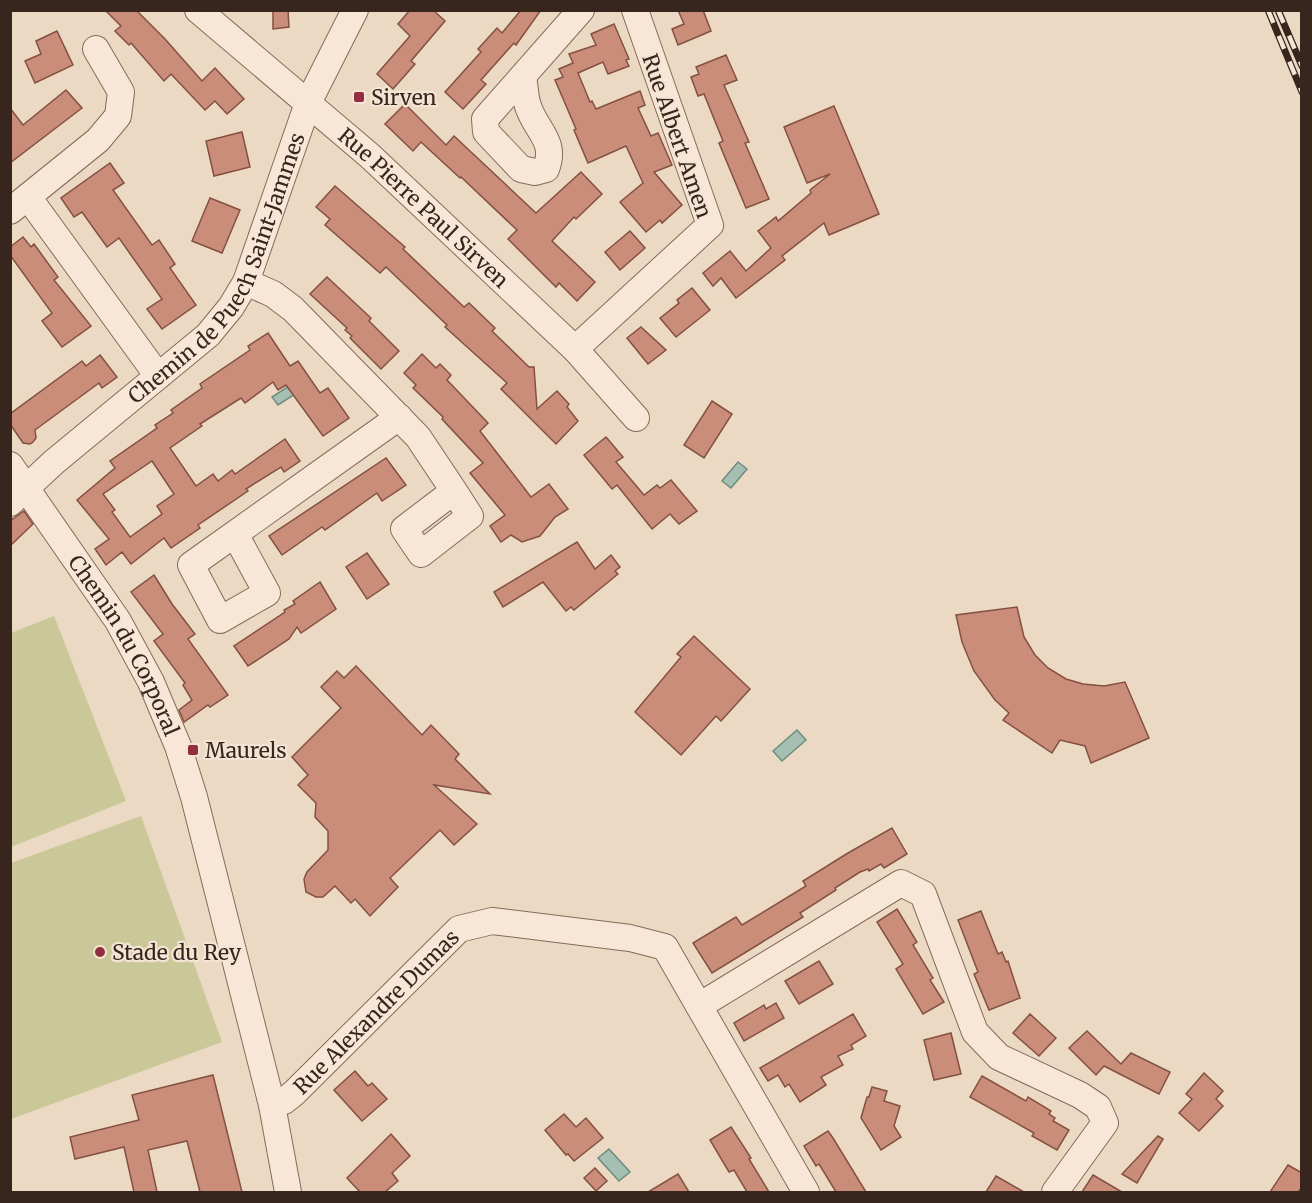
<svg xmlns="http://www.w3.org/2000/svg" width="1312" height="1203" font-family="Merriweather,serif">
<rect width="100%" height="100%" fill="#ecd9c3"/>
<g fill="#cac798">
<polygon points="54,616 126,801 11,847 11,633"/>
<polygon points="141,816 222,1042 11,1119 11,863"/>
</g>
<g fill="#a5bfb3" stroke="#6c8d7f" stroke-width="1.5">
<polygon points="289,386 295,394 278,405 272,397"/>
<polygon points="738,462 747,469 731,488 722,481"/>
<polygon points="797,730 806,740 782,761 773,751"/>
<polygon points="609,1149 630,1172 619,1181 598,1158"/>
</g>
<g fill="#c98d7a" stroke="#845041" stroke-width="1.5" fill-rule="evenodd">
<polygon points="105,10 136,10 165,39 202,81 215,68 244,99 227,114 215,101 205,110 171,74 164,81 131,43 129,45 115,31 121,26"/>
<polygon points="273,10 288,10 289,27 273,29"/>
<polygon points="410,10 433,10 445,21 411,61 415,64 393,89 377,74 410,36 398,24"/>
<polygon points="521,10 541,10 516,45 514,43 481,80 486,84 463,109 445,92 481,52 478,49 497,28 502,33"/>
<polygon points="678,10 703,10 711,31 678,45 672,29 684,24"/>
<polygon points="614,24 629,59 626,60 629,66 608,74 603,62 578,73 590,102 592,101 596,109 640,91 645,105 638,108 651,136 658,133 672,165 654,172 682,205 662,223 660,220 646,232 620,202 643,183 626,146 588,163 574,130 576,129 555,80 563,77 559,69 573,63 569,54 596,45 591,34"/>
<polygon points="57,31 73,65 35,83 25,61 41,54 36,41"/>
<polygon points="726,55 737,80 724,85 749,142 745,143 769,199 746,208 719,143 723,141 704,94 698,96 691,77 699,74 696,67"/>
<polygon points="66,90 82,108 10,163 10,108 23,125"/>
<polygon points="405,104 446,145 454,136 536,213 581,172 602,194 576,219 574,217 552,241 595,282 577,301 559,283 556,287 508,239 517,230 461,177 460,178 421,142 413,151 385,124"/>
<polygon points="834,106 879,214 829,235 824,223 782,256 785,260 736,298 721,278 713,286 703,273 730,251 746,271 771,248 758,231 776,217 778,221 811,193 810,190 830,174 807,183 784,127"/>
<polygon points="242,132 250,167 214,176 206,141"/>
<polygon points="110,163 124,183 113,190 152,245 159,240 175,264 170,268 196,305 162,329 147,309 162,299 119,238 107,247 82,212 74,217 61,198"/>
<polygon points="335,186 405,247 403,249 464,307 469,303 495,328 492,331 529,367 534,367 537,409 557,391 569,404 567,407 578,421 556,444 501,389 507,383 445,327 447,325 386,267 380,273 325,225 330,219 316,207"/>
<polygon points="210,198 240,210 222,253 192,241"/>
<polygon points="630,231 645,248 620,270 605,252"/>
<polygon points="23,237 31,247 34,244 58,277 54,280 91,326 62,347 42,321 52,313 10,255 10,247"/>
<polygon points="327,277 371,318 369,321 399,351 381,369 350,338 352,336 345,330 347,328 310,294"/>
<polygon points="692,288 710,310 676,337 660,318 679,303 677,300"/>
<polygon points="641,327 666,350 648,364 627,338"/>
<path d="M268 333 290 366 298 361 320 393 328 388 349 418 323 436 286 385 278 390 273 382 245 403 241 398 200 424 202 426 170 448 196 486 213 474 218 481 232 470 235 474 285 439 300 461 284 472 281 467 246 489 248 491 198 525 200 528 171 548 164 538 131 564 122 552 106 565 95 549 109 539 77 500 115 468 110 461 157 428 155 425 173 413 171 410 202 388 200 384 250 350 248 346ZM152 461 174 494 157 506 162 514 130 537 112 512 115 510 103 494Z"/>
<polygon points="422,354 436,368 440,364 451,375 447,380 488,423 480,431 531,497 549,484 568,509 555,517 540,536 522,542 511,535 501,542 490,526 505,515 470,473 483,463 442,419 443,417 413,388 416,385 404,373"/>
<polygon points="100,355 117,377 102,388 99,383 35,430 36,438 33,442 30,444 23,443 10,424 10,414 82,361 86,366"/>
<polygon points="712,401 732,414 704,458 684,445"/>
<polygon points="606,437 623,457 616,462 644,495 657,485 660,488 671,480 697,511 679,524 670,514 652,529 617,485 612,489 584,455"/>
<polygon points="386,458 406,485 382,501 377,493 325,530 322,527 282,555 269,536"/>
<polygon points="24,511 33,524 10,546 10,521"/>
<polygon points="577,542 595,569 611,555 620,567 615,571 618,574 574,610 571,607 566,611 543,582 503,607 494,592"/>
<polygon points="367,553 389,584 367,599 346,567"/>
<polygon points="154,575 172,604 195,634 188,639 228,695 210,707 208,705 184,722 179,710 192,700 183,685 185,683 154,641 163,634 131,592"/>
<polygon points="320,582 336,609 301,633 297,627 289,639 248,666 234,646 285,612 284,610 295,604 293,601"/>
<polygon points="1017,607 1024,637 1035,655 1048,668 1066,679 1083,684 1104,686 1125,682 1149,738 1091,763 1085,746 1060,740 1052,753 1003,720 1009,713 995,700 974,671 962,642 956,615"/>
<polygon points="694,636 750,689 721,721 716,716 681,755 635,712 681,657 677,654"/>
<polygon points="356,666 422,735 431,725 459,754 455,759 490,794 434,785 477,824 454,845 440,830 390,878 398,887 370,916 355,899 351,903 335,886 323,897 316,897 306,892 304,879 307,872 328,850 328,831 315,817 316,803 298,785 308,775 292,757 341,708 321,687 337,671 344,678"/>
<polygon points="892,828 907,854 884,868 881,864 869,871 868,869 860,872 835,888 836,890 800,913 803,917 712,973 693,943 736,917 742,925 806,886 803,881 848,853"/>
<polygon points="897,909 917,942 913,945 933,978 930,980 944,1002 923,1014 896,969 903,964 877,922"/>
<polygon points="981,911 998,954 1002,952 1006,962 1008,961 1020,998 989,1010 974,974 978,972 958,920"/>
<polygon points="819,961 833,984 799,1004 785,981"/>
<polygon points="776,1003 784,1018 744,1041 734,1023 764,1005 766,1009"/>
<polygon points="853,1014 866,1036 851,1045 853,1049 838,1056 843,1065 821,1077 826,1085 800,1102 789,1084 785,1087 778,1075 768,1081 760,1068"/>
<polygon points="1030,1014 1056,1038 1039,1056 1013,1033"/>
<polygon points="1087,1031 1121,1064 1131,1053 1170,1072 1159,1094 1104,1066 1096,1075 1069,1048"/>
<polygon points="951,1033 961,1074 934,1080 924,1040"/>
<polygon points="355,1071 368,1086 372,1083 387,1099 362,1121 334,1090"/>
<polygon points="1204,1073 1223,1091 1216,1099 1223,1106 1199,1131 1179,1113 1192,1099 1186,1094"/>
<polygon points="213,1075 242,1192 200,1192 187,1141 148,1150 157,1192 134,1192 124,1147 75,1159 70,1137 139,1120 132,1095"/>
<polygon points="982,1076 1026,1101 1028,1097 1051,1111 1049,1114 1055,1118 1053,1121 1069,1130 1057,1150 1032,1136 1034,1133 970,1097"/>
<polygon points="872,1087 887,1091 884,1101 900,1106 894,1126 901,1137 881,1150 861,1118 867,1097 869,1097"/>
<polygon points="564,1114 576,1127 586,1118 603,1138 574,1161 568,1154 566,1155 545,1130"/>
<polygon points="731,1127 751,1158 749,1159 769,1192 747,1192 734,1170 729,1172 710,1140"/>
<polygon points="828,1131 833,1138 866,1192 836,1192 819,1164 816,1166 804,1146"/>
<polygon points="391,1134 410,1156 392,1173 398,1181 385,1192 360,1192 347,1178"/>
<polygon points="1158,1136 1163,1139 1137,1183 1122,1174"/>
<polygon points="1288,1165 1302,1173 1302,1187 1298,1192 1270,1192"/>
<polygon points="595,1168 607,1181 596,1191 584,1178"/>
<polygon points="678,1174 689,1192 648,1192"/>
<polygon points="1093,1175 1122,1192 1082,1192"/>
<polygon points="996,1176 1024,1192 986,1192"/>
</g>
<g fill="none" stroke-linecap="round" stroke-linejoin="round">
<g stroke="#866a5b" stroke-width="28">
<g id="minor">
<path id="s1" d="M198 10 370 156 575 349 636 418"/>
<path d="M523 77C525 86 525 98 528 106 536 131 557 141 546 169L535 172 521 169 486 132 485 119 581 10"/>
<polyline points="28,197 158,376"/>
<polyline points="10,211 98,140 118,116 121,92 96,49"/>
<polyline points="246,282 273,294 293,309 418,437 454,491 404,529 421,554 470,516 454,491"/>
<polyline points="575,349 710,225 635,10"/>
<path id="s2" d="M10 465 118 621 151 682 178 746 194 797 272 1105 288 1192"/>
<path id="s3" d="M10 503 54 462 208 335 231 307 246 282 308 103 355 10"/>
<polyline points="235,534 267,593 220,620 191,565 399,417"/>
<polyline points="699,1006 901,883 923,894 975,1032 999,1057 1080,1095 1098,1107 1105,1123 1055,1192"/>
<path id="s4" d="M272 1105 284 1101 294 1093 459 929 492 921 630 938 665 947 806 1192"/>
</g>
</g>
<use href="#minor" stroke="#f8e7d6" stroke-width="26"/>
<g stroke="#37251e" stroke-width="7">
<g id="rail">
<polyline points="1268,10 1302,92"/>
<polyline points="1278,10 1302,66"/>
</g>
</g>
<use href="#rail" stroke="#f4e4d3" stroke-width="4.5" stroke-dasharray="14" stroke-linecap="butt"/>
</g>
<g fill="#932d40" stroke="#f4e4d3" stroke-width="2">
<rect x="353" y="91" width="12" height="12" rx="3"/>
<rect x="187" y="744" width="12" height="12" rx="3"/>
<circle cx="100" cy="952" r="6"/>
</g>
<g text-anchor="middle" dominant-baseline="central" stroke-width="4.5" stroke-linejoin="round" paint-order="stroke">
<g font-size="21" fill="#37251e" stroke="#f4e4d3" text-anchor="start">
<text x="371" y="97">Sirven</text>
<text x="205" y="750">Maurels</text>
<text x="112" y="952">Stade du Rey</text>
</g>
<g font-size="21" fill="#37251e" stroke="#f4e4d3">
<text transform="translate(677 136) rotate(71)">Rue Albert Amen</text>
<text stroke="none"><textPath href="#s1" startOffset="300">Rue Pierre Paul Sirven</textPath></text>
<text stroke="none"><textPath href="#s3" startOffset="321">Chemin de Puech Saint-Jammes</textPath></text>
<text stroke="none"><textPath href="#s2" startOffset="214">Chemin du Corporal</textPath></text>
<text stroke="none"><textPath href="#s4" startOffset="141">Rue Alexandre Dumas</textPath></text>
</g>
</g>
<rect width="1312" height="1203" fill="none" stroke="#37251e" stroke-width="24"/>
</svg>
